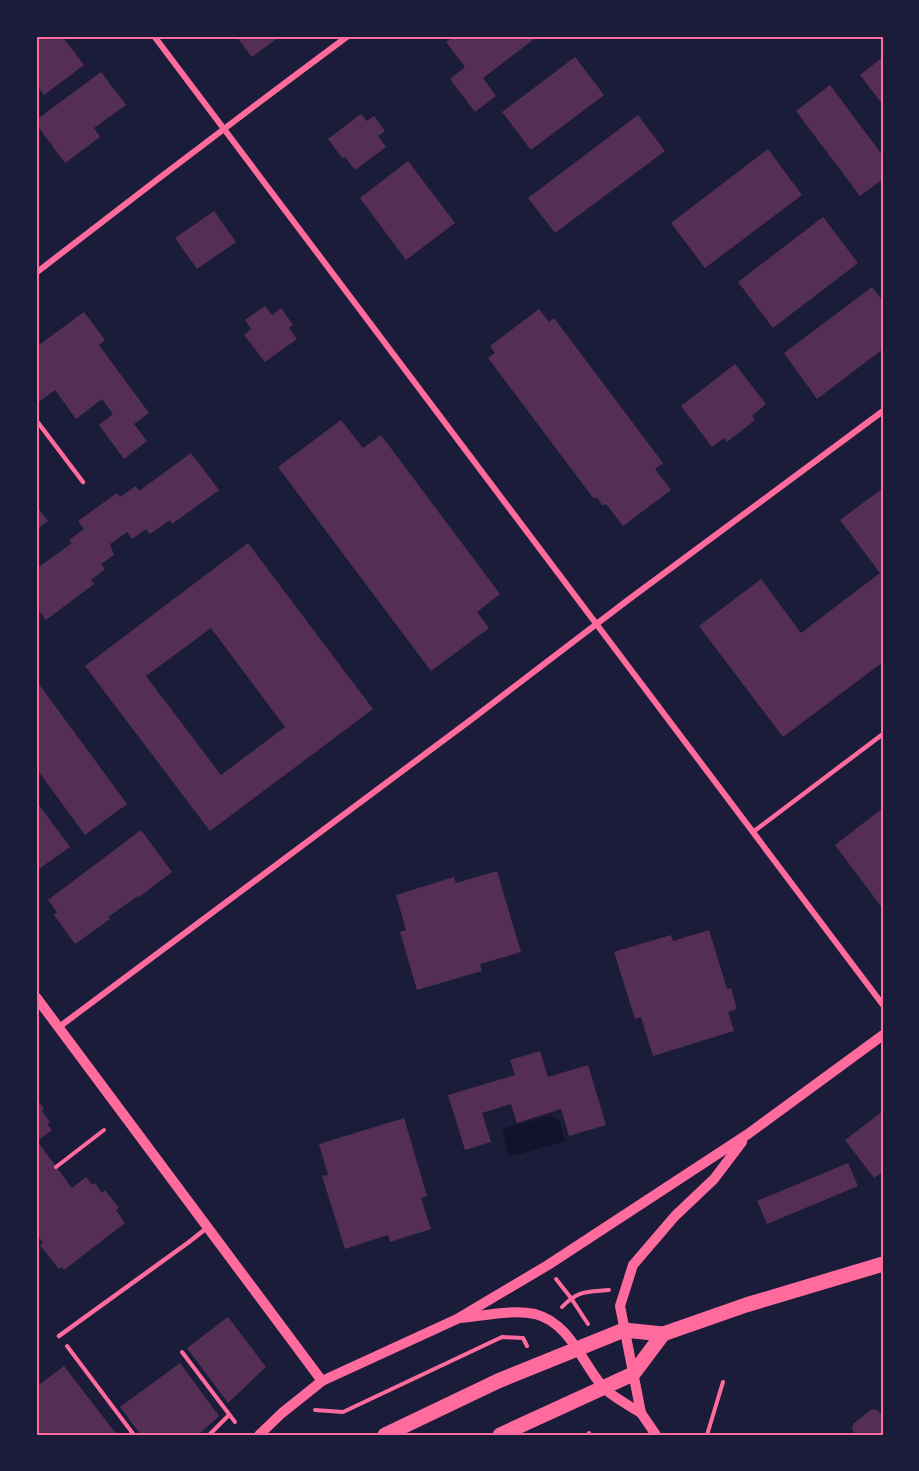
<svg xmlns="http://www.w3.org/2000/svg" width="919" height="1471" font-family="'Source Sans 3',sans-serif">
<rect width="100%" height="100%" fill="#1b1b3a"/>
<polygon fill="#12122b" points="549,1116 560,1121 565,1141 509,1157 502,1129"/>
<g fill="#542f53" fill-rule="evenodd">
<polygon points="36,36 62,36 84,65 44,95 36,84"/>
<polygon points="236,36 280,36 252,57"/>
<polygon points="455,36 538,36 483,78 496,96 475,112 450,79 465,67 446,42"/>
<polygon points="575,57 604,95 531,150 502,112"/>
<polygon points="883,57 883,105 860,75"/>
<polygon points="101,72 126,105 94,128 100,137 65,163 36,124 36,120"/>
<polygon points="830,85 883,156 883,179 860,196 796,111"/>
<polygon points="361,114 367,121 374,116 385,131 378,136 386,147 355,170 345,157 343,159 328,139"/>
<polygon points="638,115 665,151 555,233 528,198"/>
<polygon points="768,149 802,195 705,268 671,223"/>
<polygon points="408,161 455,223 406,260 360,198"/>
<polygon points="214,211 236,242 197,269 175,238"/>
<polygon points="823,217 858,263 773,328 738,282"/>
<polygon points="872,287 883,301 883,349 817,399 784,353"/>
<polygon points="265,306 272,315 281,308 293,325 289,328 297,339 265,362 244,335 251,329 245,320"/>
<polygon points="539,309 549,322 554,318 663,463 655,469 671,490 623,526 606,504 603,506 596,497 594,499 488,358 495,353 490,346"/>
<polygon points="84,312 105,340 99,345 149,413 134,424 147,441 124,459 99,425 113,414 102,399 76,419 55,390 36,404 36,347"/>
<polygon points="735,364 766,404 752,416 755,420 727,442 724,438 712,447 681,406"/>
<polygon points="341,420 363,448 381,435 500,594 477,612 489,628 431,671 278,467"/>
<polygon points="191,453 219,490 172,524 170,520 150,534 146,529 132,539 127,532 110,544 114,555 101,564 105,569 91,580 94,584 46,620 36,607 36,569 72,543 69,540 84,529 78,521 117,493 120,497 136,486 139,491"/>
<polygon points="883,488 883,662 783,737 699,626 761,579 801,633 880,573 840,520"/>
<polygon points="36,505 48,521 36,530"/>
<path d="M248 543 373 709 210 831 85 666ZM211 628 285 727 221 775 146 676Z"/>
<polygon points="36,680 127,804 85,835 36,768"/>
<polygon points="36,801 70,847 36,871"/>
<polygon points="883,808 883,909 835,845"/>
<polygon points="141,830 172,872 139,897 138,896 108,917 110,919 75,944 54,915 57,912 48,900"/>
<polygon points="497,871 521,952 480,964 482,971 417,990 400,932 406,930 396,895 454,877 456,883"/>
<polygon points="709,930 727,989 731,988 737,1009 728,1012 734,1031 653,1056 641,1017 635,1019 614,952 671,935 673,941"/>
<polygon points="540,1051 548,1077 588,1065 606,1125 569,1136 561,1109 517,1123 511,1104 482,1113 491,1142 465,1150 448,1095 515,1075 510,1060"/>
<polygon points="36,1098 44,1109 42,1111 50,1122 47,1124 52,1130 37,1141 72,1188 86,1177 92,1185 95,1183 102,1193 105,1190 119,1208 116,1210 125,1223 64,1270 62,1267 59,1269 40,1245 43,1243 36,1233"/>
<polygon points="883,1111 883,1172 874,1178 845,1140"/>
<polygon points="404,1118 427,1196 421,1198 431,1229 390,1242 388,1235 345,1249 322,1176 328,1175 319,1144"/>
<polygon points="848,1163 858,1186 767,1224 757,1201"/>
<polygon points="228,1317 266,1367 228,1403 187,1348"/>
<polygon points="180,1363 219,1416 198,1435 141,1435 120,1407"/>
<polygon points="64,1366 117,1435 36,1435 36,1387"/>
<polygon points="872,1409 878,1410 883,1417 883,1435 856,1435 852,1429 853,1424"/>
</g>
<g fill="none" stroke-linecap="round" stroke-linejoin="round">
<g stroke="#ff6b9d" stroke-width="4">
<polyline points="56,1167 104,1130"/>
<polyline points="556,1279 571,1298 588,1324"/>
<path d="M562 1307C578 1290 586 1292 609 1290"/>
<polyline points="67,1346 134,1435"/>
<polyline points="182,1352 235,1422"/>
<polyline points="315,1410 343,1412 502,1337 523,1338 527,1346"/>
<polyline points="209,1435 229,1415"/>
<polyline points="588,1435 589,1433"/>
<polyline points="707,1435 723,1382"/>
</g>
<g stroke="#ff6b9d" stroke-width="4.5">
<polyline points="36,420 83,482"/>
<polyline points="753,832 883,734"/>
<polyline points="59,1336 189,1242 208,1227"/>
</g>
<g stroke="#ff6b9d" stroke-width="6">
<polyline points="154,36 883,1005"/>
<path d="M36 273C139 193 243 114 348 36"/>
<polyline points="59,1027 472,719 628,600 883,411"/>
</g>
<g stroke="#ff6b9d" stroke-width="10">
<polyline points="36,997 322,1381"/>
<path d="M461 1318C484 1316 512 1309 535 1314 570 1323 582 1363 603 1387 611 1396 630 1406 641 1413"/>
<polyline points="259,1435 282,1413 322,1381 457,1319 548,1265 748,1134 883,1035"/>
<polyline points="656,1435 641,1413 620,1306 633,1265 675,1216 714,1179 742,1142"/>
</g>
<g stroke="#ff6b9d" stroke-width="15">
<polyline points="385,1435 498,1381 624,1330 663,1334 746,1305 883,1264"/>
<polyline points="500,1435 633,1374 663,1334"/>
</g>
</g>
<rect width="919" height="1471" fill="none" stroke="#1b1b3a" stroke-width="75"/>
<rect x="38" y="38" width="844" height="1396" fill="none" stroke="#ff6b9d" stroke-width="2"/>
</svg>
